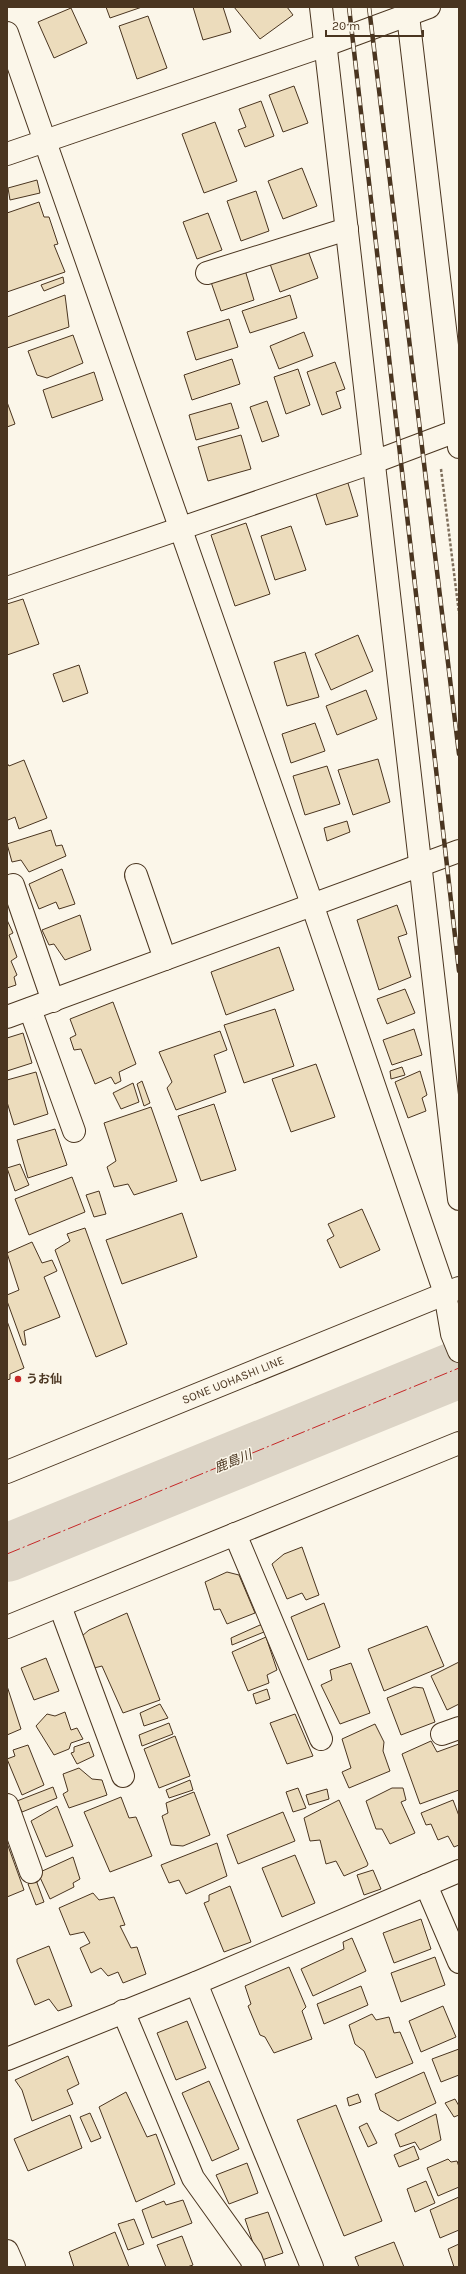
<svg xmlns="http://www.w3.org/2000/svg" width="466" height="2274" font-family="Karla,'Noto Sans JP',sans-serif">
<rect width="100%" height="100%" fill="#fbf6e9"/>
<g fill="none" stroke-linecap="round" stroke-linejoin="round">
<polyline stroke="#dcd4c6" stroke-width="58" points="7,1553 459,1369"/>
</g>
<g fill="#ecdcbc" stroke="#4a3520">
<polygon points="106,7 142,7 110,18"/>
<polygon points="193,7 223,7 231,32 203,40"/>
<polygon points="234,7 287,7 293,15 260,39"/>
<polygon points="71,8 87,43 54,58 38,22"/>
<polygon points="148,16 167,68 137,79 119,26"/>
<polygon points="294,86 308,123 283,132 269,95"/>
<polygon points="261,101 274,136 245,147 238,130 246,127 239,109"/>
<polygon points="215,122 237,181 204,193 182,134"/>
<polygon points="302,168 317,206 283,219 268,181"/>
<polygon points="37,180 40,193 10,200 8,188"/>
<polygon points="256,191 269,231 241,241 227,201"/>
<polygon points="39,202 44,217 49,217 58,244 54,245 65,272 7,292 7,213"/>
<polygon points="208,213 222,250 197,259 183,222"/>
<polygon points="307,248 318,278 280,292 269,261"/>
<polygon points="245,270 254,300 221,311 211,282"/>
<polygon points="63,277 64,283 44,291 41,285"/>
<polygon points="65,295 69,327 7,348 7,317"/>
<polygon points="290,295 297,318 250,333 242,311"/>
<polygon points="229,319 238,347 196,360 187,332"/>
<polygon points="304,332 313,356 279,369 270,346"/>
<polygon points="73,335 83,363 47,378 37,375 28,351"/>
<polygon points="232,359 240,384 192,400 184,375"/>
<polygon points="335,362 345,389 336,392 341,408 322,415 307,372"/>
<polygon points="298,369 310,405 286,414 274,377"/>
<polygon points="94,372 103,400 52,418 43,390"/>
<polygon points="267,401 279,436 262,442 250,407"/>
<polygon points="7,402 15,424 7,427"/>
<polygon points="231,403 239,428 196,440 189,415"/>
<polygon points="241,435 251,469 208,481 198,447"/>
<polygon points="347,480 358,516 326,525 315,491"/>
<polygon points="246,523 270,594 235,606 211,535"/>
<polygon points="291,526 306,570 275,580 261,536"/>
<polygon points="23,599 39,644 7,655 7,604"/>
<polygon points="358,635 373,671 331,690 315,654"/>
<polygon points="305,652 319,697 287,706 274,662"/>
<polygon points="79,665 88,693 63,702 53,674"/>
<polygon points="366,690 377,719 337,735 326,706"/>
<polygon points="315,723 325,751 291,763 282,734"/>
<polygon points="378,759 390,802 353,815 338,770"/>
<polygon points="24,760 47,818 19,829 15,817 8,820 7,817 7,763 9,766"/>
<polygon points="327,766 340,804 305,815 293,776"/>
<polygon points="347,821 350,832 327,841 324,828"/>
<polygon points="51,830 56,846 62,845 66,856 29,872 21,860 12,862 7,844"/>
<polygon points="62,869 75,904 59,909 56,902 39,909 29,884"/>
<polygon points="397,905 407,934 398,937 411,977 379,990 357,920"/>
<polygon points="80,915 91,950 65,960 54,944 49,945 42,930"/>
<polygon points="7,920 13,933 9,935 17,957 11,961 17,975 14,977 16,985 7,988"/>
<polygon points="279,947 294,990 226,1015 211,972"/>
<polygon points="405,989 415,1013 387,1024 377,999"/>
<polygon points="113,1002 136,1064 119,1072 121,1081 115,1084 111,1077 95,1084 81,1049 74,1050 70,1038 76,1035 70,1019"/>
<polygon points="275,1009 294,1066 244,1083 224,1025"/>
<polygon points="414,1029 422,1055 392,1065 383,1040"/>
<polygon points="220,1031 227,1050 214,1055 226,1092 176,1110 167,1088 172,1082 159,1052"/>
<polygon points="23,1033 32,1063 7,1071 7,1038"/>
<polygon points="316,1064 335,1117 291,1132 272,1079"/>
<polygon points="402,1067 405,1075 391,1079 390,1071"/>
<polygon points="420,1071 427,1095 422,1098 426,1111 408,1118 395,1082"/>
<polygon points="36,1072 48,1114 14,1125 7,1102 7,1080"/>
<polygon points="142,1081 150,1103 144,1106 137,1084"/>
<polygon points="133,1083 139,1102 121,1109 113,1093"/>
<polygon points="214,1104 236,1170 201,1181 178,1116"/>
<polygon points="151,1107 177,1181 134,1195 128,1184 114,1187 107,1167 116,1161 104,1123"/>
<polygon points="55,1129 67,1165 28,1178 17,1140"/>
<polygon points="20,1164 29,1185 15,1191 7,1168"/>
<polygon points="72,1177 85,1212 29,1235 15,1199"/>
<polygon points="99,1191 106,1214 94,1217 86,1195"/>
<polygon points="362,1209 380,1250 340,1268 327,1240 334,1236 328,1224"/>
<polygon points="182,1213 197,1257 122,1284 106,1240"/>
<polygon points="85,1228 127,1344 96,1357 55,1250 70,1241 67,1234"/>
<polygon points="32,1242 42,1263 52,1260 57,1271 44,1277 60,1317 24,1331 26,1345 23,1345 7,1301 7,1295 19,1290 7,1253"/>
<polygon points="7,1321 24,1368 10,1374 10,1379 7,1380"/>
<polygon points="302,1547 319,1595 306,1600 302,1593 287,1599 272,1564 284,1554"/>
<polygon points="227,1572 239,1575 255,1613 227,1624 220,1609 214,1610 205,1582"/>
<polygon points="324,1603 340,1647 308,1660 291,1617"/>
<polygon points="127,1613 160,1700 123,1713 102,1666 94,1668 82,1636 89,1630"/>
<polygon points="260,1625 263,1626 264,1632 232,1645 231,1638"/>
<polygon points="427,1626 444,1666 384,1691 368,1649"/>
<polygon points="266,1637 277,1670 267,1675 269,1683 248,1691 232,1652"/>
<polygon points="46,1658 59,1691 34,1700 21,1668"/>
<polygon points="459,1662 459,1704 447,1710 431,1676"/>
<polygon points="351,1663 370,1713 340,1724 321,1685 332,1680 330,1670"/>
<polygon points="7,1686 21,1729 7,1735"/>
<polygon points="414,1687 423,1688 435,1722 401,1735 387,1698"/>
<polygon points="267,1689 270,1699 256,1704 253,1694"/>
<polygon points="160,1704 168,1718 144,1726 140,1713"/>
<polygon points="65,1712 71,1730 77,1728 83,1739 71,1743 69,1749 54,1755 36,1726 47,1714 55,1716"/>
<polygon points="295,1714 313,1756 287,1764 270,1723"/>
<polygon points="169,1723 173,1734 142,1746 139,1735"/>
<polygon points="375,1724 384,1742 383,1751 390,1771 349,1788 342,1772 351,1768 342,1739"/>
<polygon points="175,1736 190,1776 159,1788 144,1749"/>
<polygon points="431,1741 437,1752 459,1744 459,1790 420,1804 402,1754"/>
<polygon points="89,1742 94,1756 77,1764 71,1753 74,1752 74,1747"/>
<polygon points="28,1745 44,1785 22,1795 7,1759 15,1756 13,1750"/>
<polygon points="79,1768 92,1779 102,1780 107,1795 69,1808 63,1794 68,1791 63,1774"/>
<polygon points="190,1780 193,1790 169,1798 166,1790"/>
<polygon points="53,1787 57,1798 22,1812 17,1801"/>
<polygon points="298,1788 306,1808 293,1812 286,1792"/>
<polygon points="392,1788 403,1788 406,1800 401,1802 415,1833 390,1844 382,1829 376,1829 366,1801"/>
<polygon points="327,1789 329,1799 309,1805 306,1795"/>
<polygon points="194,1792 210,1835 183,1846 171,1845 162,1816 168,1813 166,1803"/>
<polygon points="121,1797 129,1818 136,1817 152,1856 110,1872 84,1812"/>
<polygon points="339,1800 368,1864 367,1866 344,1876 336,1861 326,1864 320,1840 310,1841 304,1818"/>
<polygon points="453,1800 459,1816 459,1845 454,1847 448,1836 438,1840 431,1824 426,1825 421,1813"/>
<polygon points="57,1806 73,1846 46,1857 31,1821"/>
<polygon points="283,1812 295,1841 238,1864 227,1835"/>
<polygon points="7,1843 24,1890 7,1897"/>
<polygon points="217,1843 227,1876 186,1894 179,1880 169,1883 161,1865"/>
<polygon points="295,1855 315,1903 282,1917 262,1868"/>
<polygon points="73,1857 80,1879 73,1883 74,1887 50,1899 38,1873"/>
<polygon points="373,1870 381,1889 364,1895 357,1875"/>
<polygon points="36,1880 44,1902 36,1905 28,1884"/>
<polygon points="230,1886 251,1942 224,1952 204,1903 209,1901 209,1895"/>
<polygon points="93,1893 99,1900 114,1897 125,1925 120,1926 131,1948 137,1947 146,1974 123,1983 118,1972 108,1976 101,1968 91,1973 80,1948 90,1943 84,1932 70,1935 59,1908"/>
<polygon points="421,1919 431,1949 394,1963 383,1933"/>
<polygon points="352,1938 366,1971 313,1996 301,1969 344,1949 343,1942"/>
<polygon points="49,1946 72,2006 58,2011 49,1999 35,2005 17,1962 17,1959"/>
<polygon points="435,1957 445,1985 401,2002 391,1973"/>
<polygon points="289,1967 306,2007 302,2011 312,2039 274,2053 265,2037 260,2035 248,2006 251,2004 245,1986"/>
<polygon points="361,1986 368,2005 324,2024 317,2004"/>
<polygon points="443,2006 456,2037 421,2052 409,2021"/>
<polygon points="372,2014 376,2020 389,2017 394,2033 400,2032 413,2063 376,2078 364,2051 355,2044 349,2025"/>
<polygon points="187,2021 206,2068 176,2080 157,2033"/>
<polygon points="459,2049 459,2075 441,2082 432,2059"/>
<polygon points="68,2056 79,2084 67,2090 73,2104 32,2121 22,2090 15,2080"/>
<polygon points="424,2072 436,2103 398,2121 380,2110 375,2094"/>
<polygon points="209,2081 239,2149 212,2161 182,2093"/>
<polygon points="126,2092 147,2137 156,2134 175,2184 136,2202 99,2107"/>
<polygon points="358,2094 361,2102 349,2106 347,2098"/>
<polygon points="455,2099 459,2106 459,2115 454,2117 445,2103"/>
<polygon points="336,2105 382,2221 344,2236 297,2120"/>
<polygon points="90,2113 101,2138 91,2142 80,2117"/>
<polygon points="436,2114 441,2140 420,2150 415,2142 400,2147 395,2134"/>
<polygon points="70,2115 82,2148 28,2171 14,2139"/>
<polygon points="367,2123 377,2143 368,2147 359,2127"/>
<polygon points="414,2146 419,2159 399,2167 394,2155"/>
<polygon points="448,2159 451,2162 457,2161 459,2167 459,2187 438,2196 427,2168"/>
<polygon points="247,2163 258,2193 229,2204 216,2175"/>
<polygon points="426,2181 435,2203 415,2212 407,2189"/>
<polygon points="459,2197 459,2230 440,2238 430,2210"/>
<polygon points="183,2200 192,2223 152,2238 142,2210 164,2201 166,2205"/>
<polygon points="268,2212 283,2253 259,2261 245,2219"/>
<polygon points="134,2219 144,2244 128,2250 118,2224"/>
<polygon points="115,2232 129,2267 74,2267 69,2252"/>
<polygon points="182,2236 193,2265 187,2267 166,2267 157,2245"/>
<polygon points="394,2242 404,2267 359,2267 355,2257"/>
<polygon points="459,2244 459,2267 454,2267 448,2249"/>
</g>
<g fill="none" stroke-linecap="round" stroke-linejoin="round">
<g stroke="#4a3520" stroke-width="24">
<g id="minor">
<polyline points="321,7 459,1199"/>
<polyline points="407,7 459,447"/>
<polyline points="7,33 312,904 445,1293 452,1334 459,1351"/>
<polyline points="7,154 326,45 429,7"/>
<polyline points="207,273 347,229"/>
<polyline points="7,588 374,462 459,430"/>
<polyline points="136,875 165,959"/>
<polyline points="13,885 53,1001"/>
<polyline points="30,1009 74,1131"/>
<polyline points="7,1017 459,851"/>
<polyline points="235,1534 321,1739"/>
<polyline points="60,1606 123,1776"/>
<polyline points="7,1627 459,1443"/>
<polyline points="442,1734 459,1728"/>
<polyline points="7,1805 31,1872"/>
<polyline points="426,1885 459,1962"/>
<polyline points="196,1983 312,2267"/>
<polyline points="123,2011 193,2178 251,2259 254,2267"/>
<polyline points="7,2059 196,1983 459,1871"/>
<polyline points="7,2251 14,2267"/>
</g>
</g>
<g stroke="#4a3520" stroke-width="24">
<g id="major">
<path id="s1" d="M7 1472 459 1288"/>
</g>
</g>
<polyline stroke="#7f6f5c" stroke-width="2.5" stroke-dasharray="3 2" stroke-linecap="butt" points="441,469 459,613"/>
<use href="#minor" stroke="#fbf6e9" stroke-width="22"/>
<use href="#major" stroke="#fbf6e9" stroke-width="22"/>
<g stroke="#4a3520" stroke-width="4.5">
<g id="rail">
<polyline points="349,7 459,971"/>
<polyline points="369,7 459,754"/>
</g>
</g>
<use href="#rail" stroke="#fbf6e9" stroke-width="3" stroke-dasharray="9" stroke-linecap="butt"/>
<polyline stroke="#c62828" stroke-width="1" stroke-dasharray="14 3 2 3" stroke-linecap="butt" points="7,1554 459,1368"/>
</g>
<circle fill="#c62828" stroke="#fbf6e9" stroke-width="1.5" cx="18" cy="1379" r="4"/>
<g text-anchor="middle" dominant-baseline="central" stroke-width="3" stroke-linejoin="round" paint-order="stroke">
<g font-size="12" font-weight="bold" fill="#4a3520" stroke="#fbf6e9" text-anchor="start">
<text x="26" y="1379">うお仙</text>
</g>
<g font-size="12" fill="#4a3520" stroke="#fbf6e9">
<text stroke="none"><textPath href="#s1" startOffset="244">SONE UOHASHI LINE</textPath></text>
</g>
<g font-size="13" font-style="italic" fill="#4a3520" stroke="#fbf6e9">
<text transform="translate(233 1461) rotate(-22)">鹿島川</text>
</g>
</g>
<rect width="466" height="2274" fill="none" stroke="#4a3520" stroke-width="16"/>
<path d="M326 30v6h97v-6" fill="none" stroke="#4a3520" stroke-width="2"/>
<text x="332" y="30" font-size="12" fill="#4a3520" stroke="#fbf6e9" stroke-width="3" paint-order="stroke">20 m</text>
</svg>
